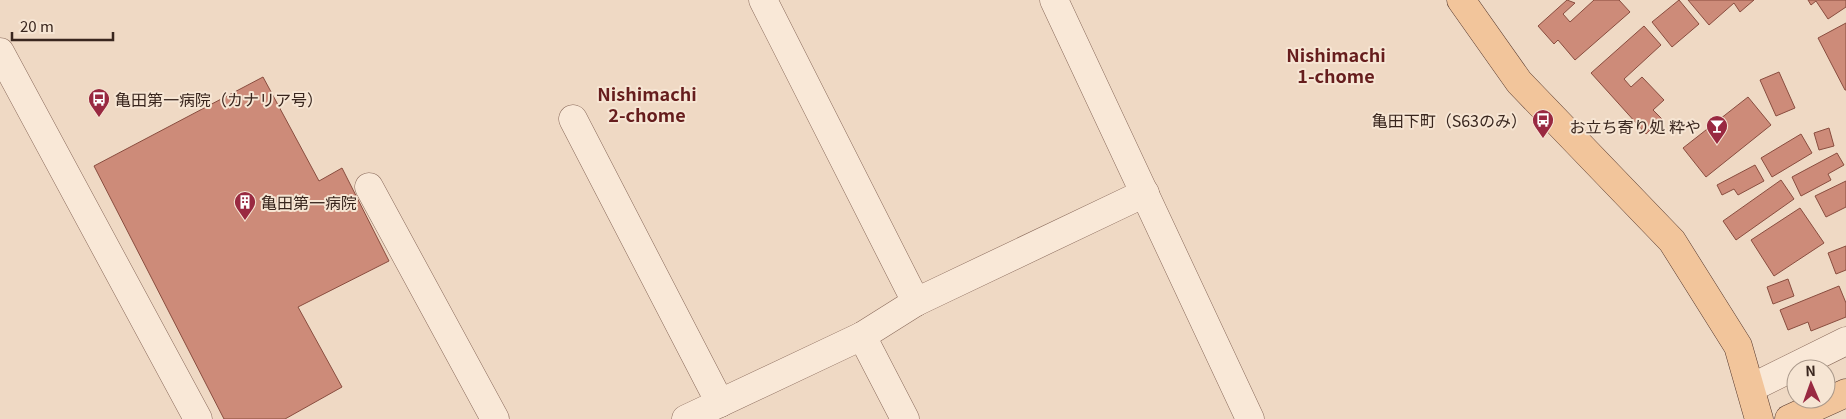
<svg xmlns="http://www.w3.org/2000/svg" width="1846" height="419" font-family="Georgia,'Noto Sans JP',serif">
<rect width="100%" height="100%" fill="#efd9c4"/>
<g fill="#cd8b79" stroke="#894d3f">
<polygon points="1567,0 1575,3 1563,14 1570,22 1594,0 1619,0 1630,12 1575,60 1558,40 1554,44 1538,26"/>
<polygon points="1679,0 1699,24 1672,47 1652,22"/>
<polygon points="1688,0 1754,0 1740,12 1734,3 1709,25"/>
<polygon points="1808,0 1846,0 1846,7 1828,19 1816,1 1811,5"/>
<polygon points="1846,23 1846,90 1845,90 1818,38"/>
<polygon points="1644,26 1661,45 1624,79 1631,87 1642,77 1664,100 1653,110 1662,119 1646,134 1591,73"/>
<polygon points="1779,72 1795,108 1776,116 1760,80"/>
<polygon points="263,77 319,181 342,168 389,261 298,307 342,387 285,419 224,419 94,166"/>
<polygon points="1748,97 1771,125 1706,177 1683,148"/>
<polygon points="1829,128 1834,146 1819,150 1814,133"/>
<polygon points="1801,134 1812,153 1772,177 1761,158"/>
<polygon points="1837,153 1844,165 1828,174 1831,180 1801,196 1792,177"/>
<polygon points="1755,165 1764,181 1738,195 1734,189 1722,195 1717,185"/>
<polygon points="1781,180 1794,199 1736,240 1723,221"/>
<polygon points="1846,181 1846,207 1826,217 1815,196"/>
<polygon points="1800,208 1824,243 1774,276 1751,240"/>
<polygon points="1846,246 1846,270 1836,274 1828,253"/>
<polygon points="1788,279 1794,296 1773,304 1767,287"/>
<polygon points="1839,286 1846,303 1846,317 1811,331 1808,322 1788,330 1780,310"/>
</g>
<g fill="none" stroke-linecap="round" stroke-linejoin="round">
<g stroke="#89695a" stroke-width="29">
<g id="minor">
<polyline points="763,0 916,302"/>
<polyline points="1054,0 1250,419"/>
<polyline points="0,52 198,419"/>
<polyline points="573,119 720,403"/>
<polyline points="369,187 495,419"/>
<polyline points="862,336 905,419"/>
<polyline points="1751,388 1846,341"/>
<polyline points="686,419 862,336 916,302 1145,193"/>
</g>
</g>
<g stroke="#57392e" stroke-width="29">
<g id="major">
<polyline points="1461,0 1519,82 1672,241 1738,346 1759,419"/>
<polyline points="1789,419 1846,393"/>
</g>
</g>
<use href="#minor" stroke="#f9e8d7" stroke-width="28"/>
<use href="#major" stroke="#f2c59b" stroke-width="28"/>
</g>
<defs>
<g id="bus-pin" transform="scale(1.125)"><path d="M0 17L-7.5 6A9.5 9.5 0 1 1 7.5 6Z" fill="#992941" stroke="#f6e5d3"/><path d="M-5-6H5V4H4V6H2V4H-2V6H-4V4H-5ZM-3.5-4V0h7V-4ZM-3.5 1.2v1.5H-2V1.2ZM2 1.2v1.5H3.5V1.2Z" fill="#fff"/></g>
<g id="bar-pin" transform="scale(1.125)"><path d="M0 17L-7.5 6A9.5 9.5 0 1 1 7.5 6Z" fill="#992941" stroke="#f6e5d3"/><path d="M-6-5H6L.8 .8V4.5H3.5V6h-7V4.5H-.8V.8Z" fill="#fff"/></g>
<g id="building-pin" transform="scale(1.125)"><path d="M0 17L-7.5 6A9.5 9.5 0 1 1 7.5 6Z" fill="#992941" stroke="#f6e5d3"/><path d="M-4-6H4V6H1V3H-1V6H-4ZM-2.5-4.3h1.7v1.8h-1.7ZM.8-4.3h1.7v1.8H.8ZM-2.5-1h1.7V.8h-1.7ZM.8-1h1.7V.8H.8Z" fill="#fff"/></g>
</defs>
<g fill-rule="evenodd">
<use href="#bus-pin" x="99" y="99"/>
<use href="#bus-pin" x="1543" y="120"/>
<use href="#bar-pin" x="1717" y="126"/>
<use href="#building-pin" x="245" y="202"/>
</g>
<g text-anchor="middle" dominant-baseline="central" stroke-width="4" stroke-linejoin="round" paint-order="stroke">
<g font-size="16" fill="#39261e" stroke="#f6e5d3" text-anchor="start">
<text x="115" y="99">亀田第一病院（カナリア号）</text>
<text x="1527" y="120" text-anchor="end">亀田下町（S63のみ）</text>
<text x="1701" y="126" text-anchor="end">お立ち寄り処 粋や</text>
<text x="261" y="202">亀田第一病院</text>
</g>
<g font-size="18" font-weight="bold" fill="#661d1d" stroke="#f6e5d3">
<text x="1336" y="54">Nishimachi<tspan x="1336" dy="21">1-chome</tspan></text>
<text x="647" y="93">Nishimachi<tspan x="647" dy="21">2-chome</tspan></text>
</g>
</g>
<g transform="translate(1811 384) rotate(358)"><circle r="24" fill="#f6e5d3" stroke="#aa998b"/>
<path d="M0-4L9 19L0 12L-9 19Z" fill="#992941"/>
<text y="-8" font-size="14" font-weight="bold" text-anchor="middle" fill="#39261e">N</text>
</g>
<path d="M12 32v8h101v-8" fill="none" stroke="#39261e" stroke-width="2.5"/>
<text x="20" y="32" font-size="15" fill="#39261e" stroke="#f6e5d3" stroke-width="4" paint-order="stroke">20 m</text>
</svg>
